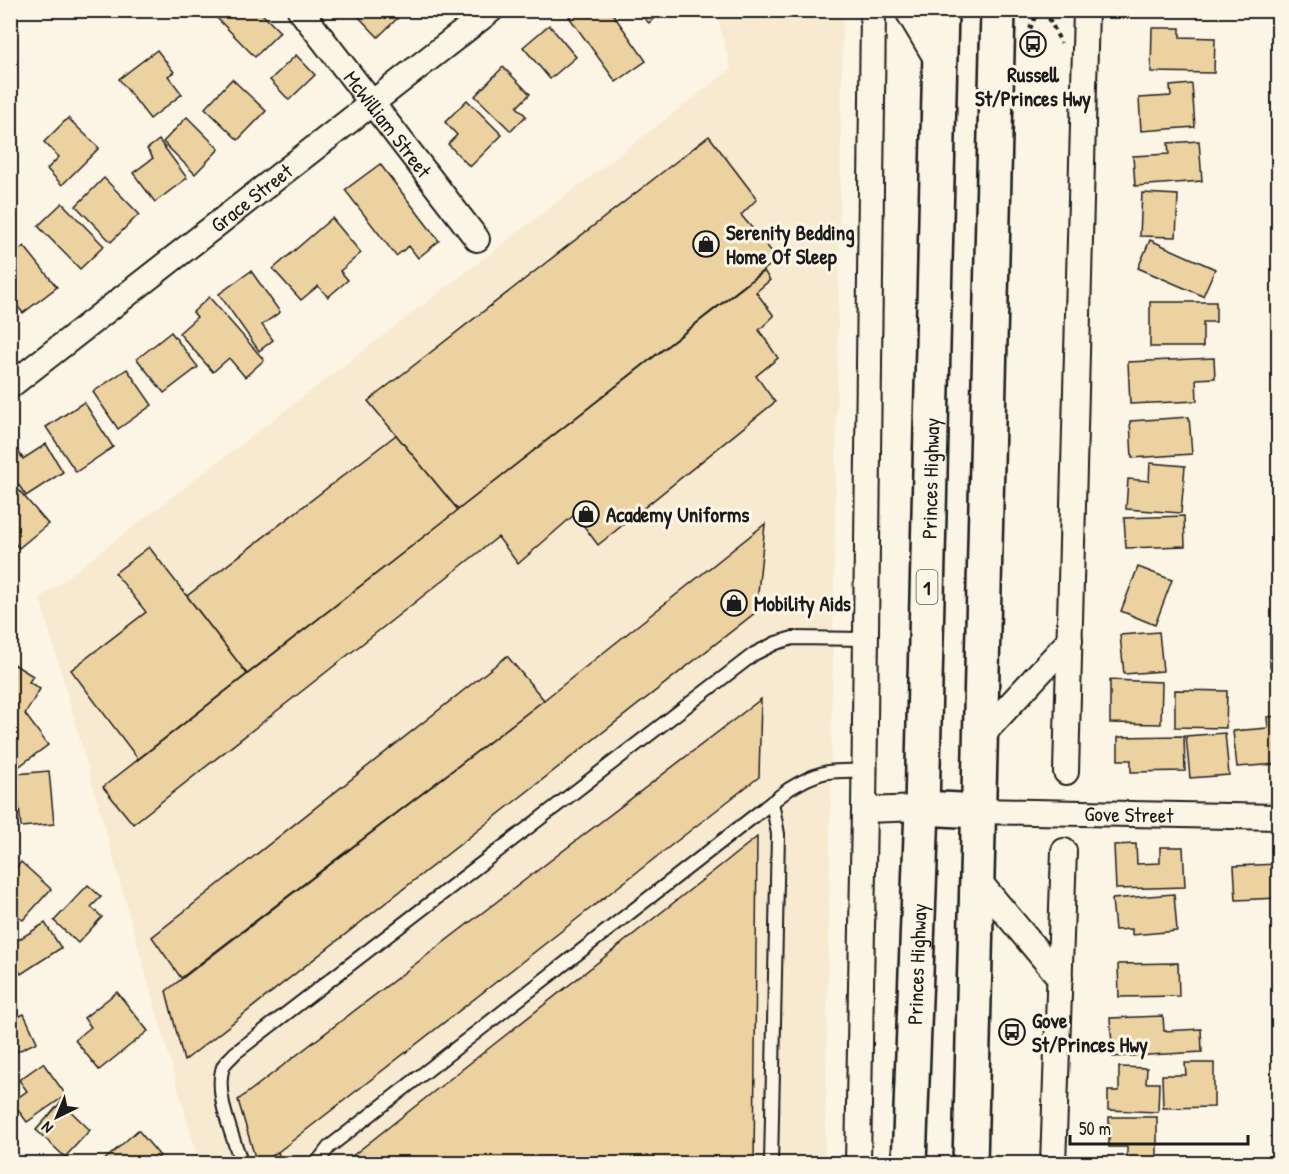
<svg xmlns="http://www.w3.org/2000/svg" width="1289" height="1174" font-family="'Patrick Hand',sans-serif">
<rect width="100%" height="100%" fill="#fcf5e5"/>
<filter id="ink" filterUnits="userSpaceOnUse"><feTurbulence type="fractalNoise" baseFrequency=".0167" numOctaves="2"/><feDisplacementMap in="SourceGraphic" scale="12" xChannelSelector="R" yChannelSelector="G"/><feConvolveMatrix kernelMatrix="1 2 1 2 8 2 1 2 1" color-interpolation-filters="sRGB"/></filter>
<g filter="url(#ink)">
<polygon fill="#f8ead1" points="716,11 843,11 825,1163 199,1163 40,598 731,69"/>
<g fill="#edd2a1" stroke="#1c1c1c" stroke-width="1.5">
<polygon points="221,10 258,10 280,32 255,57 215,16"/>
<polygon points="352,10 402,10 404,12 378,37"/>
<polygon points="578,10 610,10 646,61 616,82 569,17"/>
<polygon points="636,10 662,10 649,23"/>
<polygon points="549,25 576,57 550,79 523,47"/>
<polygon points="1152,28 1180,28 1180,37 1215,38 1214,73 1151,72"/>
<polygon points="157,50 174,72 168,76 182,94 150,119 119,79"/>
<polygon points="296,55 315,75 289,100 270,80"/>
<polygon points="503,67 530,94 517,107 526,116 511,131 475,96"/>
<polygon points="232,79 266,111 238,140 205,108"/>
<polygon points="1192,84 1195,127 1141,131 1139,98 1171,96 1170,86"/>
<polygon points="467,100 502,135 470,167 448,144 457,135 445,122"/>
<polygon points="187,117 219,149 195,174 163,142"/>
<polygon points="68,118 99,148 62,185 47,169 59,157 44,142"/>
<polygon points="709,136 757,199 741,215 778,259 458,510 368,401"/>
<polygon points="159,140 187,178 155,202 133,173 153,158 147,149"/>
<polygon points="1199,141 1202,181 1135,186 1133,156 1169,154 1168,143"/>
<polygon points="380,164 439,241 418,258 409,246 396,256 345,190"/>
<polygon points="104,178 139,214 111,242 76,206"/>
<polygon points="1142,193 1178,195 1176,237 1140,236"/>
<polygon points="62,203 104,246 80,269 38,226"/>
<polygon points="332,218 361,253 340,271 348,280 328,297 318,286 301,300 273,269"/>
<polygon points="1150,240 1215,269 1203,296 1138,268"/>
<polygon points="24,246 57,287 23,313 10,297 10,257"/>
<polygon points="251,271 280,312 262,325 273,340 259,351 219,294"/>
<polygon points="764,271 770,280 756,292 774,316 759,330 778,358 756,376 775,402 598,545 575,514 518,564 498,537 133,824 103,787"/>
<polygon points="209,297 264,360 245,377 229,358 213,372 179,333 197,317 193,312"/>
<polygon points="1150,302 1216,302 1216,322 1203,322 1203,347 1150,347"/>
<polygon points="171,332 198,367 164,393 137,359"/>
<polygon points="1214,358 1215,378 1196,379 1197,401 1130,404 1128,362"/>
<polygon points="127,369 152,405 118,429 93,392"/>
<polygon points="84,402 113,447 76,472 46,427"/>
<polygon points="1189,417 1192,454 1132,458 1130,421"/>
<polygon points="396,435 458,510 247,674 187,596"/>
<polygon points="46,444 63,472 26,496 10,472 10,453 17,449 23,459"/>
<polygon points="1150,463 1185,466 1181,513 1126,509 1128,479 1149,481"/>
<polygon points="10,480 48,524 19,548 10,538"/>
<polygon points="1184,516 1185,546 1126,548 1124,518"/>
<polygon points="765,524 756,612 184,1061 166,991 544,700"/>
<polygon points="149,547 247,674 138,759 71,670 146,612 115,573"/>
<polygon points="1138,567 1172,580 1155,625 1121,611"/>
<polygon points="1159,632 1163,671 1124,674 1120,635"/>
<rect x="1270" y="634" width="8" height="33"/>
<polygon points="507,656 544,700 181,978 152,937"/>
<polygon points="10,662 33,676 29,682 40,689 25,714 48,745 10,773"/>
<polygon points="1110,680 1162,682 1161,724 1110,723"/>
<polygon points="1175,690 1227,691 1226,728 1175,727"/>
<polygon points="761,699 759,777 278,1152 261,1164 257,1164 238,1100"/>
<polygon points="1278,716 1278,764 1237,767 1233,731 1268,728 1267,717"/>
<polygon points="1225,733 1229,775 1190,778 1186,736"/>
<polygon points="1184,736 1185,771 1131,772 1131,760 1118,760 1118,737"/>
<polygon points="49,771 54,824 21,827 16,774"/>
<polygon points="757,837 754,1164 342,1164"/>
<polygon points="1136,844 1137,864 1160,863 1160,847 1183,847 1185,887 1116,889 1114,845"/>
<polygon points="21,862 51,889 23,920 10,909 10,872 12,873"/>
<polygon points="1278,864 1278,898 1236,900 1234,866"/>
<polygon points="88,885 101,897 91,907 102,917 78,943 54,921"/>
<polygon points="1174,894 1177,931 1132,935 1132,929 1115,930 1112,899"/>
<polygon points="45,923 61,948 21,974 10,958 10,945"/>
<polygon points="1178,963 1179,996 1119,997 1118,964"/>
<polygon points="117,992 148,1031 99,1070 75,1040 91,1027 84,1018"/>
<polygon points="24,1014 37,1042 10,1055 10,1020"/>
<polygon points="1163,1016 1164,1031 1201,1029 1202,1052 1113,1057 1110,1018"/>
<polygon points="43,1063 66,1095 27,1122 12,1102 27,1091 19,1080"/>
<polygon points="1185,1063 1214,1063 1214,1107 1163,1108 1162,1075 1186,1075"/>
<polygon points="1119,1067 1147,1068 1146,1083 1159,1083 1158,1112 1108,1110 1108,1091 1119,1091"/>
<polygon points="61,1102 90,1130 65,1157 36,1130"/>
<polygon points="1109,1117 1157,1117 1157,1158 1127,1158 1127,1147 1109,1147"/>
<polygon points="138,1130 160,1156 151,1164 100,1164"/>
<polygon points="278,1152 282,1164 261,1164"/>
</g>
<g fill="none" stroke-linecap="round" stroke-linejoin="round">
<g stroke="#1c1c1c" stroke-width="16">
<g id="lane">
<path d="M241 1162C233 1136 214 1094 223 1067 225 1062 231 1058 235 1053L754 654 776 643 793 638 866 639"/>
<path d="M316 1164 329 1147 789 789C820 770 830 770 865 771"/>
<polyline points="771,1164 778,834 772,802"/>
</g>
</g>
<g stroke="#1c1c1c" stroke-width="28">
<g id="street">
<path id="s1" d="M300 10 477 239"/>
<polyline points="907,10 940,65"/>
<path id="s2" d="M10 386 491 10"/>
<polyline points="981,736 1070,640"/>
<polyline points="1066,772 1086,10"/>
<polyline points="864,810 922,808"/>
<path id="s3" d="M979 811 1278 817"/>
<polyline points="977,879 1060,978"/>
<polyline points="858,1164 864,810 873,10"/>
<polyline points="1053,1164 1064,851"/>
</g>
</g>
<g stroke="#1c1c1c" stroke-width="38">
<g id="highway">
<polyline points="922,808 979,811"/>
<path id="s4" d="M909 1164 922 808 941 10"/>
<polyline points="970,1164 998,10"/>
</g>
</g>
<g stroke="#1c1c1c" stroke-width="4" stroke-dasharray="4.5 4.5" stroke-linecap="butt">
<polyline points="1045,10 1061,43"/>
<polyline points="1030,29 1038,10"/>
</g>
<use href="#lane" stroke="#fcf5e5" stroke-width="12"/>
<use href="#street" stroke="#fcf5e5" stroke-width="24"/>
<use href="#highway" stroke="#fcf5e5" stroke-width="33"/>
</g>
</g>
<defs>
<g id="bus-ring" transform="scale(1.35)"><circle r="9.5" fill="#fcf5e5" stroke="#1c1c1c" stroke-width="1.5"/><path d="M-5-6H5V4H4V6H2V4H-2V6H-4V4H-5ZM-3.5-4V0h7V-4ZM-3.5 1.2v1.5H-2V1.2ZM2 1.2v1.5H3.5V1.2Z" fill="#1c1c1c"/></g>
<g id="shop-ring" transform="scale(1.35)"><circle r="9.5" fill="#fcf5e5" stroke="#1c1c1c" stroke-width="1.5"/><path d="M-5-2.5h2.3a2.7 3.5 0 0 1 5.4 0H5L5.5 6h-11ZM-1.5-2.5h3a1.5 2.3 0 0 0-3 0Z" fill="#1c1c1c"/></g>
</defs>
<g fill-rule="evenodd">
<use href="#bus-ring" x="1033" y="44"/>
<use href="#shop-ring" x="706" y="244"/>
<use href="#shop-ring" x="586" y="514"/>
<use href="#shop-ring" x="734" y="603"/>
<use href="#bus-ring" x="1012" y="1032"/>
</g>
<g text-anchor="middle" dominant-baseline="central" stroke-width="6" stroke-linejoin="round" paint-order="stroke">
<rect fill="#fcf5e5" stroke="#5f5d58" stroke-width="1.5" x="916.5" y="570" width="21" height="34" rx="4.5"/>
<g font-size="20" font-weight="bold" fill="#1c1c1c">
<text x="927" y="587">1</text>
</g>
<g font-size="21" font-weight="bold" fill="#1c1c1c" stroke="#fcf5e5" text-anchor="start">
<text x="1033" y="74" text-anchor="middle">Russell<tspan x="1033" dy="24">St/Princes Hwy</tspan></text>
<text x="726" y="232">Serenity Bedding<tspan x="726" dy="24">Home Of Sleep</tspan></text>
<text x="606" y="514">Academy Uniforms</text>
<text x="754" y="603">Mobility Aids</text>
<text x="1032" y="1020">Gove<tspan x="1032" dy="24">St/Princes Hwy</tspan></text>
</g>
<g font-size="21" fill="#1c1c1c" stroke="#fcf5e5">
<text stroke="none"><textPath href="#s1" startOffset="144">McWilliam Street</textPath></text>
<text stroke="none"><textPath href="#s2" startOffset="306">Grace Street</textPath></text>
<text stroke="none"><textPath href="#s4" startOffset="686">Princes Highway</textPath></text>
<text stroke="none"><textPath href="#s3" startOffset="150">Gove Street</textPath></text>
<text stroke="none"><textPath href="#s4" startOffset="200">Princes Highway</textPath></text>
</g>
</g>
<rect width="1289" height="1174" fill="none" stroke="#fcf5e5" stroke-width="36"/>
<rect x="18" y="18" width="1253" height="1138" fill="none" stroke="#1c1c1c" stroke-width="2" filter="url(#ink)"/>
<g transform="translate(57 1117) rotate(223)" stroke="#fcf5e5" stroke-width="4.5" paint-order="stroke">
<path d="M0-4.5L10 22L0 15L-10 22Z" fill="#1c1c1c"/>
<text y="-9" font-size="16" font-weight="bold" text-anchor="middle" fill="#1c1c1c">N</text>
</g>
<path d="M1070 1135v9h178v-9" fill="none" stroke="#1c1c1c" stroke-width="3"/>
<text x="1079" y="1135" font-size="18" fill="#1c1c1c" stroke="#fcf5e5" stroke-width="4.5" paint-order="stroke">50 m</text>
</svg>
